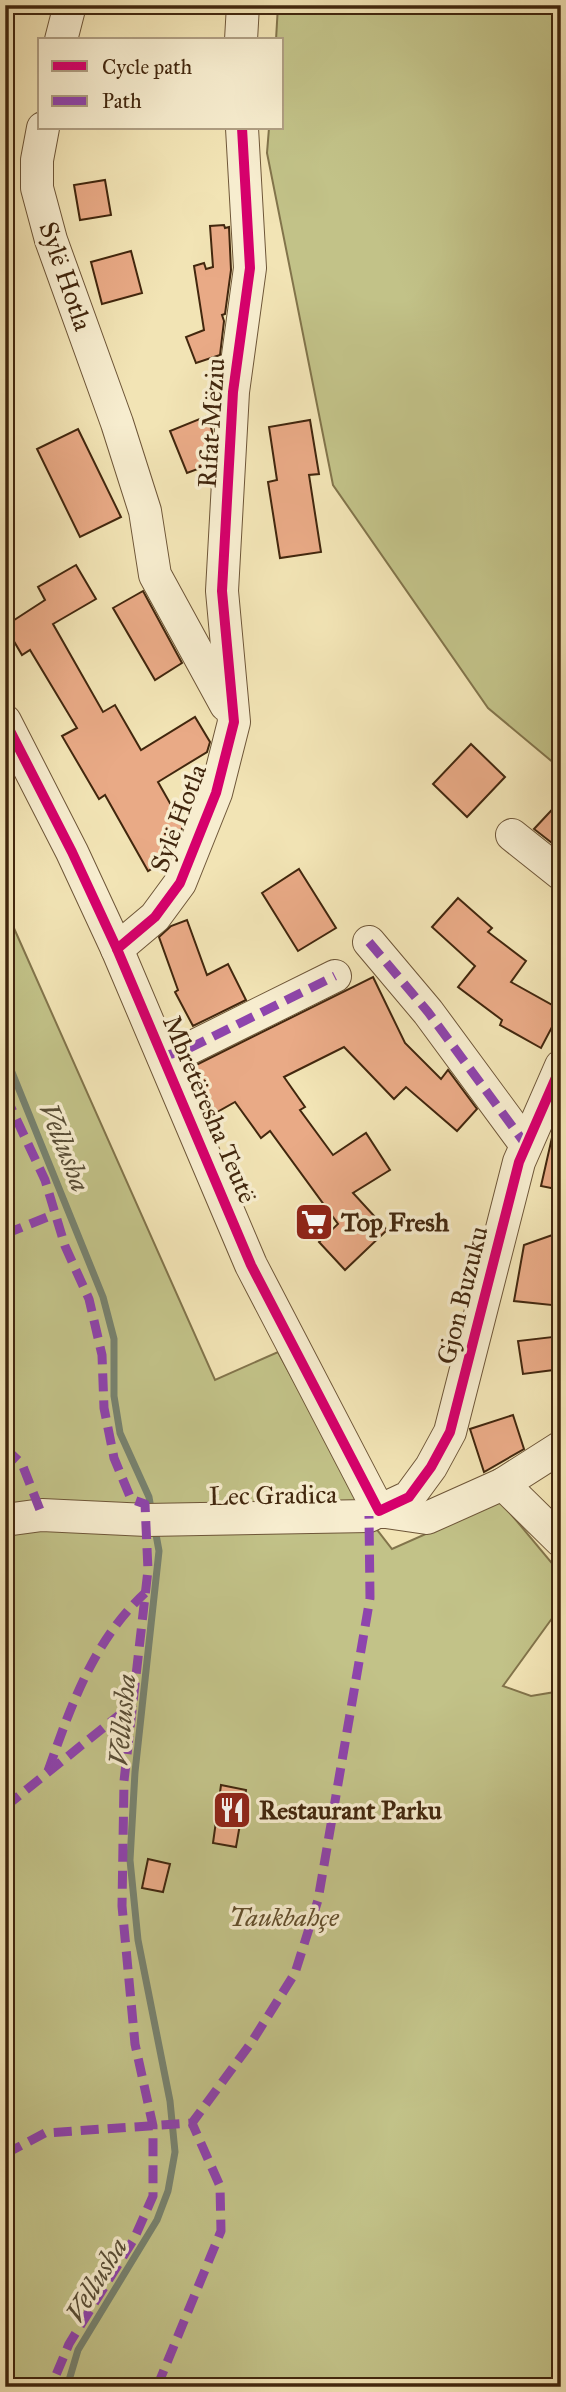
<svg xmlns="http://www.w3.org/2000/svg" width="566" height="2392" font-family="'IM FELL Great Primer',serif">
<rect width="100%" height="100%" fill="#f2e4b5"/>
<filter id="stains"><feTurbulence type="fractalNoise" baseFrequency=".00286" numOctaves="4"/><feColorMatrix values="0 0 0 0 .2 0 0 0 0 .09 0 0 0 0 .02 0 0 0 .5 -.17"/></filter>
<radialGradient id="worn" r=".72"><stop offset=".6" stop-color="#630" stop-opacity="0"/><stop offset="1" stop-color="#630" stop-opacity=".3"/></radialGradient>
<g fill="#c2c288" stroke="#82744b" stroke-width="2">
<polygon points="278,5 561,5 561,769 488,708 333,485 267,153 269,128 282,128 282,40 276,40"/>
<polygon points="5,908 215,1380 278,1352 371,1522 392,1549 500,1501 561,1574 561,1606 503,1686 531,1696 561,1691 561,2387 5,2387"/>
</g>
<g fill="none" stroke-linecap="round" stroke-linejoin="round">
<g stroke="#77826f" stroke-width="7">
<polyline points="5,1055 103,1297 114,1339 114,1396 120,1433 149,1497 152,1514"/>
<polyline points="67,2387 78,2350 157,2220 168,2191 175,2152 170,2101 138,1940 130,1860 135,1772 159,1551 155,1529"/>
</g>
</g>
<g fill="#e9aa86" stroke="#42270e" stroke-width="2">
<polygon points="105,180 111,215 80,220 74,185"/>
<polygon points="224,225 225,228 229,227 231,270 225,314 222,315 224,321 220,355 196,363 186,337 204,330 194,266 204,263 206,269 213,267 210,226"/>
<polygon points="131,251 142,293 102,304 91,262"/>
<polygon points="207,416 212,431 211,464 187,473 170,431"/>
<polygon points="310,420 319,474 309,475 321,552 280,558 268,482 277,480 269,427"/>
<polygon points="78,429 121,517 80,537 37,449"/>
<polygon points="76,565 96,599 53,624 103,712 115,705 141,750 195,717 210,742 207,752 158,782 183,826 170,858 148,871 105,795 99,799 62,736 77,728 30,650 22,655 5,626 45,600 38,587"/>
<polygon points="143,591 182,663 155,680 113,608"/>
<polygon points="471,744 505,777 467,817 433,784"/>
<polygon points="561,800 561,850 534,829"/>
<polygon points="299,869 336,928 298,951 262,893"/>
<polygon points="458,898 492,928 488,932 526,961 511,982 561,1010 541,1048 500,1025 502,1020 458,987 475,966 432,927"/>
<polygon points="187,920 207,975 228,964 246,1000 193,1026 175,992 178,990 159,937 171,926"/>
<polygon points="373,977 405,1043 441,1079 448,1070 477,1109 457,1131 406,1087 394,1099 344,1047 284,1077 305,1107 300,1110 333,1155 366,1133 390,1170 353,1193 387,1230 345,1270 319,1242 338,1224 270,1131 261,1138 235,1102 210,1116 188,1069"/>
<polygon points="553,1133 561,1134 561,1190 541,1186"/>
<polygon points="561,1232 561,1306 514,1301 524,1245"/>
<polygon points="561,1336 561,1369 523,1374 518,1341"/>
<polygon points="513,1415 524,1449 484,1472 470,1429"/>
<polygon points="221,1785 246,1790 236,1847 213,1843"/>
<polygon points="148,1859 170,1864 163,1892 142,1888"/>
</g>
<g fill="none" stroke-linecap="round" stroke-linejoin="round">
<g stroke="#6e5638" stroke-width="34">
<g id="minor">
<polyline points="61,40 70,5"/>
<polyline points="241,40 243,5"/>
<polyline points="43,128 37,160 37,188 51,240 117,423 145,511 155,575 226,705"/>
<polyline points="5,721 72,852 117,949 251,1265 379,1511 409,1497 431,1467 450,1432 519,1162 561,1066"/>
<polyline points="512,835 561,874"/>
<polyline points="369,942 428,1012 526,1145"/>
<polyline points="117,949 155,917 180,883 216,793 234,722 222,591 233,392 250,268 242,128"/>
<polyline points="163,1056 184,1051 335,976"/>
<polyline points="503,1484 561,1541"/>
<polyline points="5,1520 42,1515 147,1520 369,1516 379,1511 427,1518 503,1484 561,1447"/>
</g>
</g>
<use href="#minor" stroke="#f7edcf" stroke-width="32"/>
<g stroke="#8e44ad" stroke-width="9" stroke-dasharray="18 9" stroke-linecap="butt">
<polyline points="369,942 428,1012 526,1145"/>
<polyline points="163,1056 184,1051 335,976"/>
<polyline points="5,1095 45,1180 65,1246 89,1299 102,1355 104,1408 114,1458 131,1499 145,1504 148,1570 124,1781 122,1906 135,2044 153,2126 153,2196 134,2239 69,2344 51,2387"/>
<polyline points="5,1234 55,1214"/>
<polyline points="5,1448 22,1464 42,1515"/>
<path d="M48 1771C71 1706 93 1641 145 1593"/>
<polyline points="5,1807 134,1703"/>
<polyline points="5,2154 45,2133 192,2123 251,2043 295,1973 318,1900 370,1598 369,1516"/>
<polyline points="157,2387 221,2231 220,2186 192,2123"/>
</g>
<g stroke="#f7edcf" stroke-width="15">
<g id="cycleway">
<polyline points="5,721 72,852 117,949 251,1265 379,1511 409,1497 431,1467 450,1432 519,1162 561,1066"/>
<polyline points="117,949 155,917 180,883 216,793 234,722 222,591 233,392 250,268 242,128"/>
</g>
</g>
<use href="#cycleway" stroke="#d6006c" stroke-width="10"/>
</g>
<defs>
<g id="supermarket-square" transform="scale(2.0125)"><rect x="-9" y="-9" width="18" height="18" rx="4" fill="#8f2418" stroke="#f7edcf"/><path d="M-6-5.5h2.5l.6 2H6L4.5 2H-2.5L-4.4-4H-6ZM-1.5 3.2a1.3 1.3 0 1 0 .1 0ZM3 3.2a1.3 1.3 0 1 0 .1 0Z" fill="#fff"/></g>
<g id="restaurant-square" transform="scale(2.0125)"><rect x="-9" y="-9" width="18" height="18" rx="4" fill="#8f2418" stroke="#f7edcf"/><path d="M-5-6h1v4h1v-4h1v4h1v-4h1v5L-1.5 .5V6h-2V.5L-5-1ZM5-6V6H3V1.5H1.5Q1.5-4 5-6Z" fill="#fff"/></g>
</defs>
<g fill-rule="evenodd">
<use href="#supermarket-square" x="314" y="1222"/>
<use href="#restaurant-square" x="232" y="1810"/>
</g>
<g text-anchor="middle" dominant-baseline="central" stroke-width="7" stroke-linejoin="round" paint-order="stroke">
<g font-size="26" fill="#42270e" stroke="#f7edcf">
<text transform="translate(66 276) rotate(71)">Sylë Hotla</text>
<text transform="translate(211 423) rotate(-86)">Rifat Mëziu</text>
<text transform="translate(178 818) rotate(-69)">Sylë Hotla</text>
<text transform="translate(210 1109) rotate(67)">Mbretëresha Teutë</text>
<text transform="translate(462 1295) rotate(-76)">Gjon Buzuku</text>
<text transform="translate(273 1495) rotate(-1)">Lec Gradica</text>
</g>
<g font-size="26" font-weight="bold" fill="#42270e" stroke="#f7edcf" text-anchor="start">
<text x="341" y="1222">Top Fresh</text>
<text x="259" y="1810">Restaurant Parku</text>
</g>
<g font-size="26" font-style="italic" fill="#624e2c" stroke="#f7edcf">
<text x="284" y="1917">Taukbahçe</text>
</g>
<g font-size="28" font-style="italic" fill="#584d36" stroke="#f7edcf">
<text transform="translate(65 1147) rotate(68)">Vellusha</text>
<text transform="translate(122 1720) rotate(-85)">Vellusha</text>
<text transform="translate(96 2280) rotate(-59)">Vellusha</text>
</g>
</g>
<rect width="566" height="2392" fill="none" stroke="#f2e4b5" stroke-width="28"/>
<rect x="7" y="7" width="552" height="2378" fill="none" stroke="#42270e" stroke-width="3.5"/>
<rect x="14" y="14" width="538" height="2364" fill="none" stroke="#42270e" stroke-width="2"/>
<rect x="38" y="38" width="245" height="91" fill="#f7edcf" stroke="#af9e82" stroke-width="2"/>
<rect x="52" y="61" width="35" height="10" fill="#d6006c" stroke="#af9e82" stroke-width="2"/>
<text x="102" y="74" font-size="21" fill="#42270e">Cycle path</text>
<rect x="52" y="96" width="35" height="10" fill="#8e44ad" stroke="#af9e82" stroke-width="2"/>
<text x="102" y="108" font-size="21" fill="#42270e">Path</text>
<rect width="100%" height="100%" filter="url(#stains)"/>
<rect width="100%" height="100%" fill="url(#worn)"/>
</svg>
